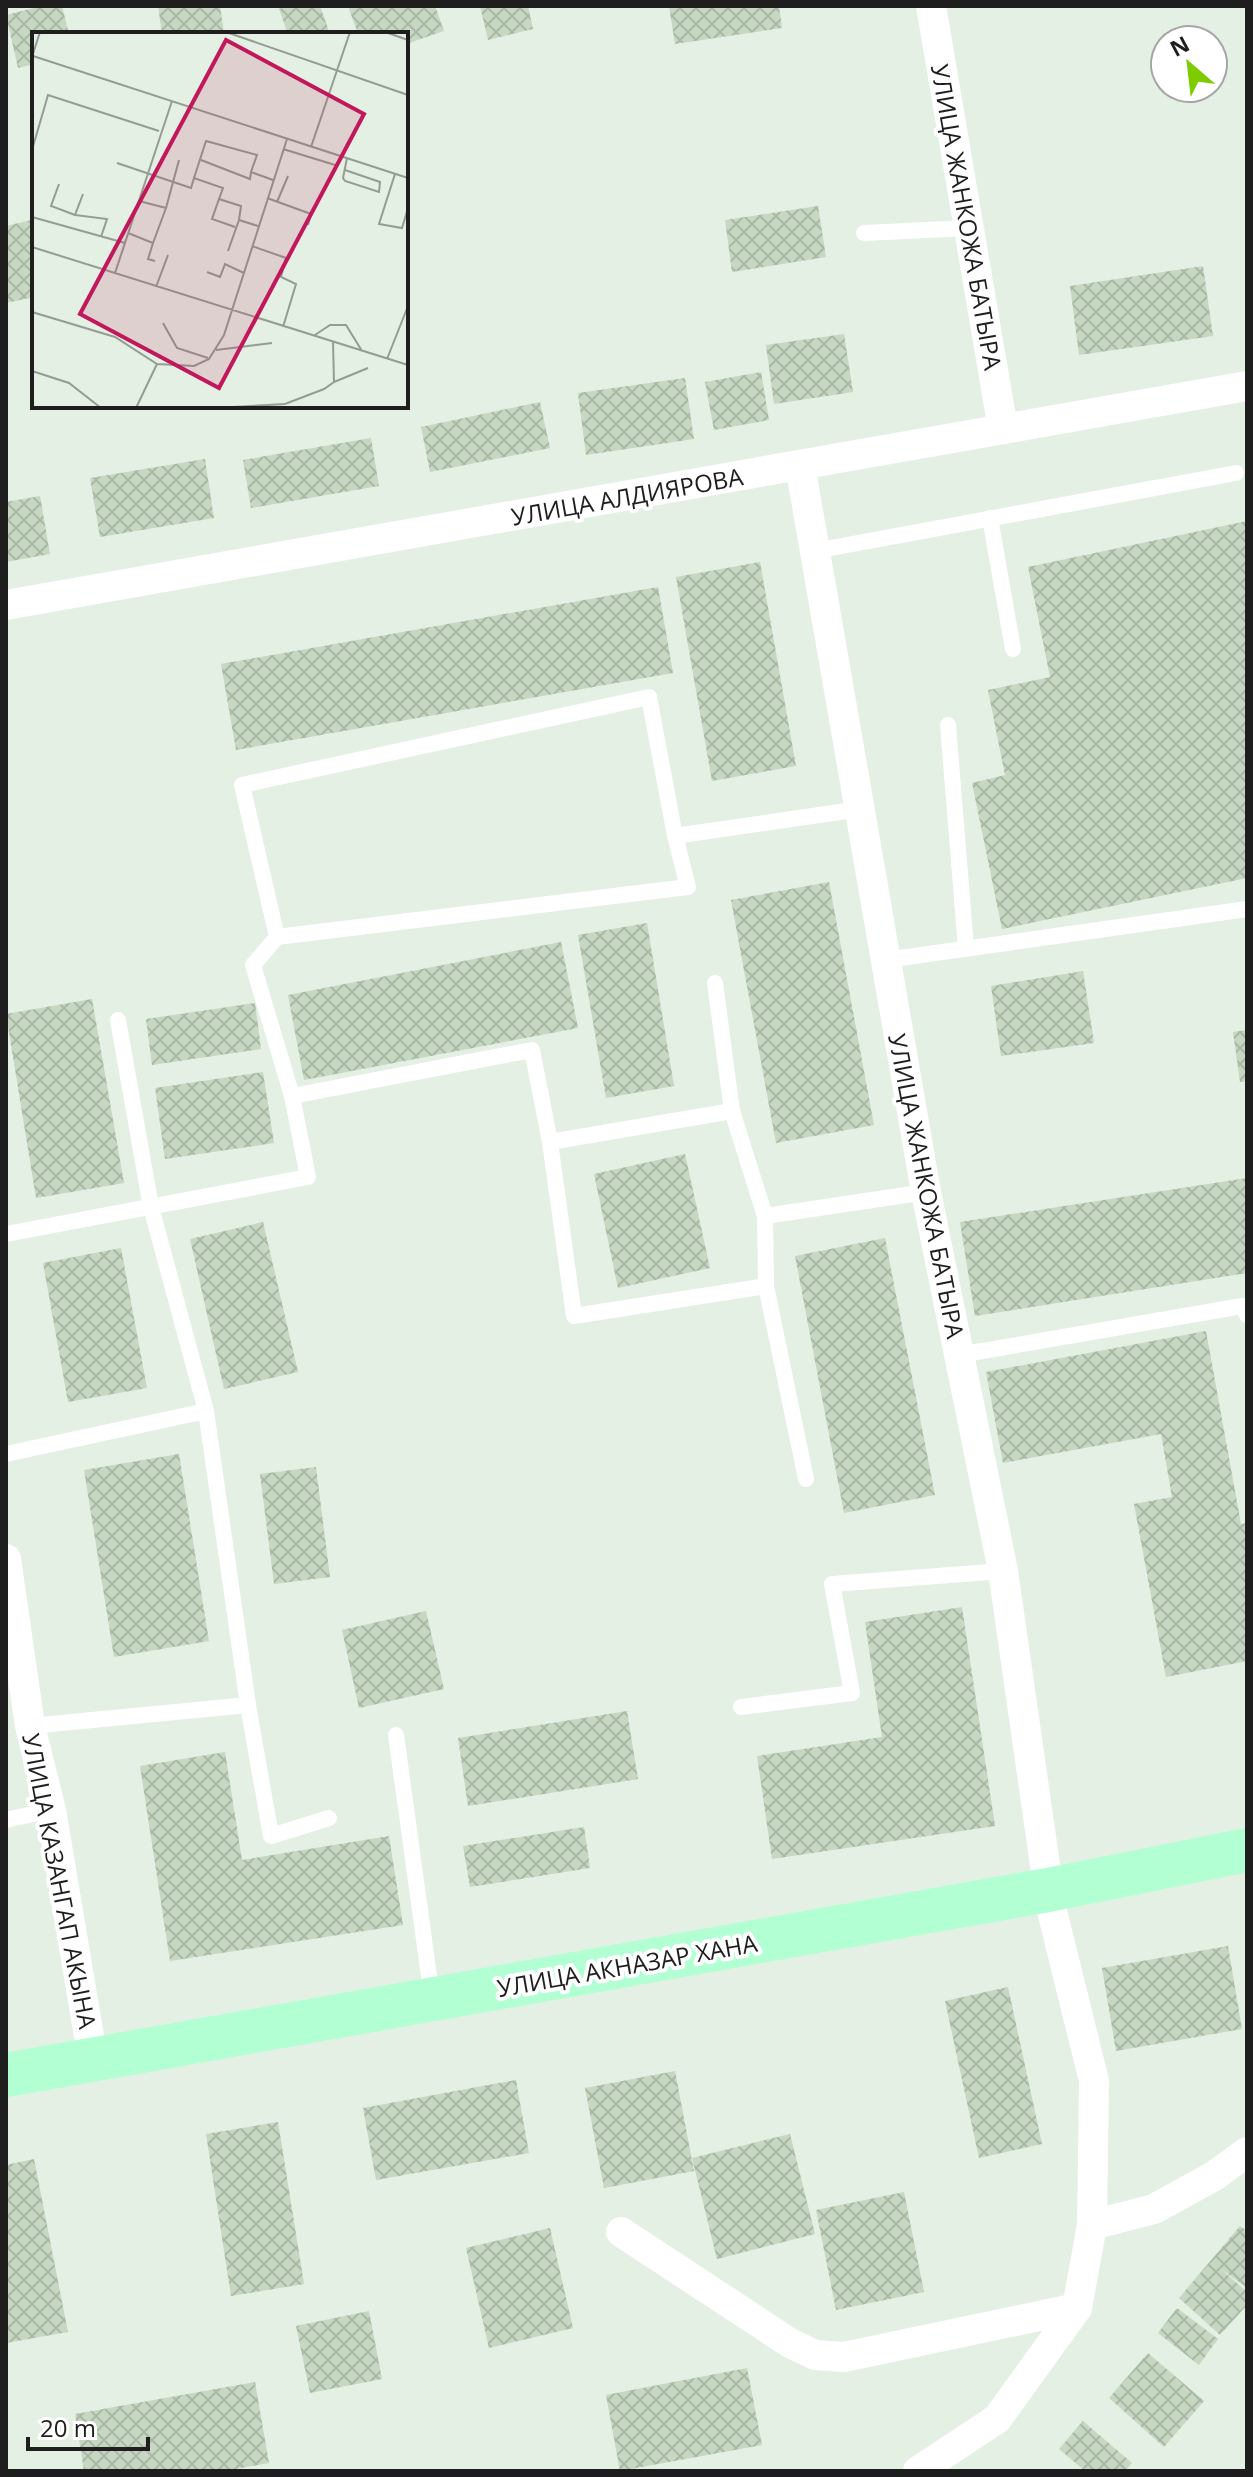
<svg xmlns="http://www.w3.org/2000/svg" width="1253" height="2477" font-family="'Open Sans',sans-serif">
<defs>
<pattern id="building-cross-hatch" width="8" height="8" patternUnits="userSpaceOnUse" patternTransform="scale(2)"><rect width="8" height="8" fill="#c6d7c2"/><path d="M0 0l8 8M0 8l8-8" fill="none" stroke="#aab8a6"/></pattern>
</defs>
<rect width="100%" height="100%" fill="#e3f0e3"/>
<g fill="url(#building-cross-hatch)">
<polygon points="42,6 62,6 69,34 34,34 34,64 18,68 6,15"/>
<polygon points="158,6 220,6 224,34 162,34"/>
<polygon points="287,6 320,6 330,34 288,34 279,9"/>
<polygon points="348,6 435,6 444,31 406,44 406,34 358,34"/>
<polygon points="480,6 528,6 533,29 488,40"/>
<polygon points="669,6 779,6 782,28 675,44"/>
<polygon points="818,206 826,257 732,272 725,220"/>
<polygon points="31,220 34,232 34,297 6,303 6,226"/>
<polygon points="1203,266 1213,336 1079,355 1070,286"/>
<polygon points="844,334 853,392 774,404 766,345"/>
<polygon points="761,372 769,420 714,430 705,382"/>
<polygon points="685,378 694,439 586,455 578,393"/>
<polygon points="540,402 550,448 430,472 421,427"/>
<polygon points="371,438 379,486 251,508 243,460"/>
<polygon points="205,459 214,518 100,537 90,478"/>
<polygon points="40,496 50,554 6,562 6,502"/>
<polygon points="1247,521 1247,878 1002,929 972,783 1005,775 988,690 1050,677 1028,567"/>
<polygon points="760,562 796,766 712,781 676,577"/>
<polygon points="658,587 673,673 236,750 221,664"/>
<polygon points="829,882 874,1125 776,1143 731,900"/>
<polygon points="647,923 674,1086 606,1098 578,935"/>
<polygon points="561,942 578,1028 304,1080 288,995"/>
<polygon points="1083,971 1094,1043 1001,1056 991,986"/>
<polygon points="92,999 124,1183 36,1198 6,1014"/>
<polygon points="255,1003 261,1049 152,1065 146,1019"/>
<polygon points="1247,1030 1247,1081 1240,1082 1233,1032"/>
<polygon points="263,1072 274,1143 165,1159 155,1088"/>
<polygon points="685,1154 710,1268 618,1288 594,1174"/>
<polygon points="1247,1178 1247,1273 975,1316 960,1222"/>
<polygon points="263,1222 298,1372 224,1389 190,1239"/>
<polygon points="885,1238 935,1495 844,1513 795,1256"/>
<polygon points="121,1248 147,1388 68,1402 43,1263"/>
<polygon points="1206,1331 1241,1524 1247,1523 1247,1661 1166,1677 1134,1504 1172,1497 1161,1434 1003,1463 986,1372"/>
<polygon points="179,1454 209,1641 114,1657 84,1470"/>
<polygon points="316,1467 330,1577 274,1584 260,1474"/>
<polygon points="962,1607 995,1826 772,1859 757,1756 882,1737 865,1622"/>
<polygon points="426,1611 444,1689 359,1708 342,1630"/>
<polygon points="627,1711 638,1779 468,1806 458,1738"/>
<polygon points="225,1752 242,1860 389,1836 403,1925 170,1961 140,1766"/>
<polygon points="584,1827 590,1868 470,1887 463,1846"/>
<polygon points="1228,1946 1242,2029 1116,2051 1102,1968"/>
<polygon points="1008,1987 1042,2144 979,2158 945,2001"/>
<polygon points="675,2071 694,2171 604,2188 585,2088"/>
<polygon points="516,2080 529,2153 376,2180 363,2108"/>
<polygon points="278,2122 304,2284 231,2296 206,2134"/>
<polygon points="790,2134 815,2234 717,2259 692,2158"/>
<polygon points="34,2159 68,2332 6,2343 6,2165"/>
<polygon points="904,2192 924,2292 836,2310 816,2210"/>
<polygon points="1240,2226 1247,2231 1247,2288 1220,2268 1247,2292 1247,2305 1220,2335 1179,2298"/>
<polygon points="550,2228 573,2328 489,2348 466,2248"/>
<polygon points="1177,2308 1218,2339 1199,2365 1158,2333"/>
<polygon points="369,2311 382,2379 310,2393 296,2326"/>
<polygon points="1148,2353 1204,2401 1164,2447 1109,2398"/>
<polygon points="747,2368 762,2445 620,2471 606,2395"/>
<polygon points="255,2382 269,2463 225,2471 84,2471 75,2414"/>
<polygon points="1083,2421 1132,2463 1125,2471 1085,2471 1059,2449"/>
</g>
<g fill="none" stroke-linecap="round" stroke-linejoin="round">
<g stroke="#fff" stroke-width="16">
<polyline points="864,233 969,228"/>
<polyline points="990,518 1013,649"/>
<polyline points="815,551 1236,473"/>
<polyline points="948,725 966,948"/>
<polyline points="277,937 688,887 675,836"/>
<polyline points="886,960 1247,909"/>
<polyline points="715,983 732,1111"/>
<polyline points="118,1020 151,1207 206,1411"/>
<polyline points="292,1096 253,965 277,937 242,785 649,697 675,836 860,809"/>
<polyline points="550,1142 574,1316 766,1286"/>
<polyline points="765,1216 766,1286 806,1479"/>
<polyline points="6,1234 308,1177 292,1096 532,1050 550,1142 732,1111 765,1216 926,1192"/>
<polyline points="959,1355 1242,1306 1247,1315"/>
<polyline points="6,1454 206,1411 248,1705"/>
<polyline points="741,1707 852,1693 832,1584 1003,1571"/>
<polyline points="30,1726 248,1705 271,1836 329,1818"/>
<polyline points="396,1735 432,1998"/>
<polyline points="6,1820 51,1810"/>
</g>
<g stroke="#fff" stroke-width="30">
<polyline points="931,6 1003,429"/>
<polyline points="800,465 926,1192 1003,1571 1051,1907 1094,2081 1092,2225 1077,2308 997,2419 918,2471"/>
<polyline points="6,605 1247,386"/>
<polyline points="6,1559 30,1726 51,1810 93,2060"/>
<polyline points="1092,2225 1154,2209 1214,2176 1247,2152"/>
<polyline points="621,2232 790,2343 815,2355 844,2357 1077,2308"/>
</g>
<polyline stroke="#b1ffd3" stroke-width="44" points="6,2075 1048,1890 1247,1850"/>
</g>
<g text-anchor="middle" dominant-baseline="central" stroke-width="8" stroke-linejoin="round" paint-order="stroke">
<g font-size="24" fill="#1e1e1e" stroke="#fff">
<text transform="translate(967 217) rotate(80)">УЛИЦА ЖАНКОЖА БАТЫРА</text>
<text transform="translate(627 496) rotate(-10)">УЛИЦА АЛДИЯРОВА</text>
<text transform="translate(927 1186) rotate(79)">УЛИЦА ЖАНКОЖА БАТЫРА</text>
<text transform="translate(60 1881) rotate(79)">УЛИЦА КАЗАНГАП АКЫНА</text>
<text transform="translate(627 1965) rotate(-10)">УЛИЦА АКНАЗАР ХАНА</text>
</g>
</g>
<g transform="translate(32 32)">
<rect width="376" height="376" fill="#e3f0e3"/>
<path fill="none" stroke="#949c94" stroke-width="2" d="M194 0 376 63M353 0 376 8M1 24 376 146M0 25 8 0M279 115 318 0M251 117 303 133M0 118 16 63 127 99M169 128 218 147 219 140M85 131 159 156 162 146 191 156 187 167 209 174 207 188 226 194M313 138 348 150 347 160 313 149 311 146 315 126M363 142 347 192 370 196 376 176M162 146 174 109 225 123 219 140 241 148M27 152 19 174 43 183M51 162 43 183 75 187 69 205M235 166 279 182 276 193M187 167 180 187 203 195M107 169 134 176 121 211M245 170 256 144M134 176 147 128M0 185 93 211M96 201 121 211 116 227 123 229M220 214 254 226 249 245 264 252 251 295M0 215 376 333M196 219 207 188M175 240 188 245 193 232 212 241M83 241 140 69M124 255 136 223M0 280 83 305 125 332 162 334 177 327 192 303 255 107M131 291 145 316 176 326M283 303 298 293H314L330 319M184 318 240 311M355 327 376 274M0 339 37 351 69 376M302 350 336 336M104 376 125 332M182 376 253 372 292 357 302 350 301 310"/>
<path fill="#c2185b" fill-opacity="0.15" stroke="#c2185b" stroke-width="4" d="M194 8 332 82 187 356 48 282Z"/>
<rect width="376" height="376" fill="none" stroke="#1e1e1e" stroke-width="4"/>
</g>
<rect width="1253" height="2477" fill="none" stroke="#1e1e1e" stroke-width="16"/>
<g transform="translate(1189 64) rotate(332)"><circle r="38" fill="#ffffff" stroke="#a5a5a5" stroke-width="2"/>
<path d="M0-6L14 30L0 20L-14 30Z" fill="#7dcb00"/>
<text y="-12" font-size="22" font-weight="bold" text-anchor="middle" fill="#1e1e1e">N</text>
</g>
<path d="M28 2437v12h120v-12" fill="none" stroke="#1e1e1e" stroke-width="4"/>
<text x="40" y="2437" font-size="24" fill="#1e1e1e" stroke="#ffffff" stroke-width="6" paint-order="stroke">20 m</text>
</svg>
